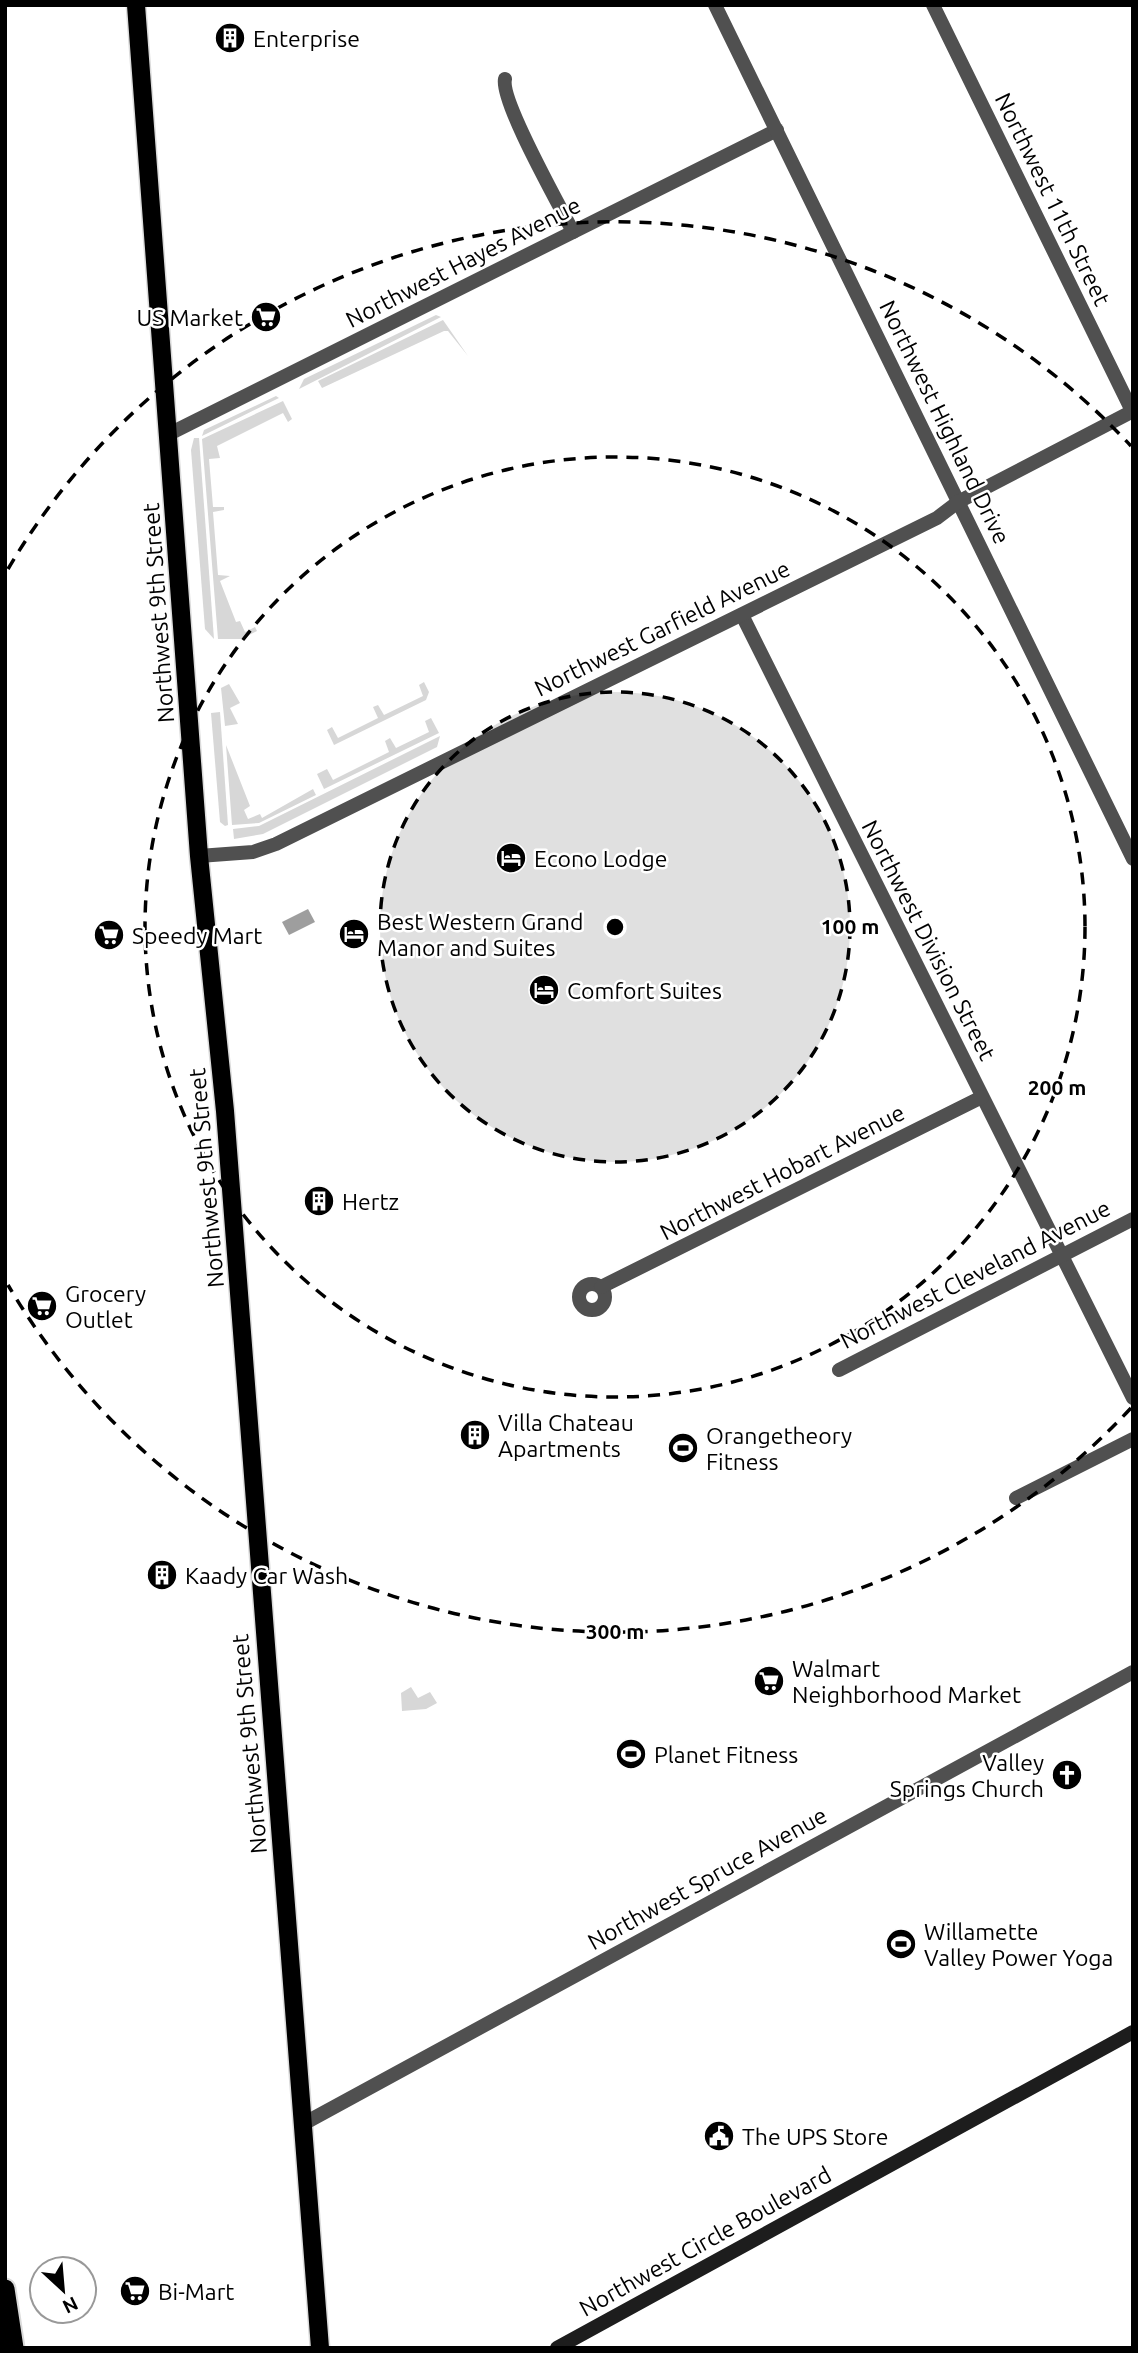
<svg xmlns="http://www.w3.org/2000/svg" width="1138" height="2353" font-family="Ubuntu,sans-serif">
<rect width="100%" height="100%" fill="#fff"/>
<g fill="#d7d7d7">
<polygon points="436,315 441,317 299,389 304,379"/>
<polygon points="443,320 468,356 448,331 444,331 322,388 318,381"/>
<polygon points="276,396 279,398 202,436 204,430"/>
<polygon points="283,401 292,419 288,422 283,413 217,446 220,458 209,459 213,507 224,507 224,510 213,512 218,575 230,576 220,581 236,622 240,621 245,632 255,627 257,631 241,639 218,639 202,439"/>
<polygon points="194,438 199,438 214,639 205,629 191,450"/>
<polygon points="424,682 429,692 426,700 334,745 327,730 332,727 338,738 378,718 373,707 378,705 384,715 423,696 419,685"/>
<polygon points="229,684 240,703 230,708 238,724 225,726 221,688"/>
<polygon points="220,712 228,825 225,826 220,822 211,713"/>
<polygon points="431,718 439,733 324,789 317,774 327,769 333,780 389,752 385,741 390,738 396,748 429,732 425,721"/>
<polygon points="440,736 437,747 263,834 234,839 233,829 259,826"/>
<polygon points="226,745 250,806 244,810 248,819 260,814 262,818 313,789 316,795 259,823 232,825"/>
<polygon points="411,1687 418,1698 430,1692 437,1703 426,1709 402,1711 401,1693"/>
</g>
<polygon fill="#9e9e9e" points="308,909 315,922 289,935 282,922"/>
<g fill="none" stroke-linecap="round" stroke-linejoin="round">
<g stroke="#dbdbdb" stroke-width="21">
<polyline id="primary" points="136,5 199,856 225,1111 320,2348"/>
</g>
<g stroke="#dbdbdb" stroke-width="23">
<polyline id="trunk" points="5,2289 14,2348"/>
</g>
<g stroke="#505050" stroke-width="14">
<polyline points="933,5 1133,413"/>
<path d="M505 79C500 101 560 206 573 232"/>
<polyline points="169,434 777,130"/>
<polyline points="742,615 1133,1398"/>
<circle cx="592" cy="1297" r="13"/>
<polyline points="601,1287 982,1097"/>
<polyline points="839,1370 1133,1219"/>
<polyline points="1016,1498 1133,1439"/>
<polyline points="303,2124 1133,1672"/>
</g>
<g stroke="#505050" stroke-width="14">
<polyline points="715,5 1133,859"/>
<polyline points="199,856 253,852 276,844 937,518 958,502 1133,411"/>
</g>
<polyline stroke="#1d1d1d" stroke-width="14" points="557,2348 1133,2032"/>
<use href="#primary" stroke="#000" stroke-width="18"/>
<use href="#trunk" stroke="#000" stroke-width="19"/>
</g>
<circle cx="615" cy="927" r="235" fill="#000" fill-opacity=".12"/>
<g fill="none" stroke="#000" stroke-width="3.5" stroke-dasharray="12 9">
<circle cx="615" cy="927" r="235"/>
<circle cx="615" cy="927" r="470"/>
<path d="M1131 1408A705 705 0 0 1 8 1285M8 569A705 705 0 0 1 1131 446"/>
</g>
<defs>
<g id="building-disc" transform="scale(1.575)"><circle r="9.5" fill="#000" stroke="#fff"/><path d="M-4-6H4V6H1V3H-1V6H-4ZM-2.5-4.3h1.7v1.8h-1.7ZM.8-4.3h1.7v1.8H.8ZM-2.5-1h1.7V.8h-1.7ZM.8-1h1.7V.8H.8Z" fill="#fff"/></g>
<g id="supermarket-disc" transform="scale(1.575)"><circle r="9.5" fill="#000" stroke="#fff"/><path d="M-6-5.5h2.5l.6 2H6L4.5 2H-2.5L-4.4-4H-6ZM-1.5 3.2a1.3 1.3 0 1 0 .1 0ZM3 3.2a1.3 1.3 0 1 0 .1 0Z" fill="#fff"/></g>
<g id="hotel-disc" transform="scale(1.575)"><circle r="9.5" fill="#000" stroke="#fff"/><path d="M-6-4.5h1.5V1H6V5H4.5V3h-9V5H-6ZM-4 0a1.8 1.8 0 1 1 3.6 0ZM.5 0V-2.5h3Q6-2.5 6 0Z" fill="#fff"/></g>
<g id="stadium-disc" transform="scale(1.575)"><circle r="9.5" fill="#000" stroke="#fff"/><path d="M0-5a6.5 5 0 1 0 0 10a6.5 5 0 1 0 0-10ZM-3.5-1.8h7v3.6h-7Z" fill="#fff"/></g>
<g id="church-disc" transform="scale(1.575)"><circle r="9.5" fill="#000" stroke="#fff"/><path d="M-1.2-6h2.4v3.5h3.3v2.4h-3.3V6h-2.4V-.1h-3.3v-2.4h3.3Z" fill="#fff"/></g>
<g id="civic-disc" transform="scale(1.575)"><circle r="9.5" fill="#000" stroke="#fff"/><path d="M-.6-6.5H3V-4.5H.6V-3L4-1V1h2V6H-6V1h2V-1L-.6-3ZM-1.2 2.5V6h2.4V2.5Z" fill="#fff"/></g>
</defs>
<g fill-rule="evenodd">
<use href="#building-disc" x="230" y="38"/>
<use href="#supermarket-disc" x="266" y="317"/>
<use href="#hotel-disc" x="511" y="858"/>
<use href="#hotel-disc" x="354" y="934"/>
<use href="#supermarket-disc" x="109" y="935"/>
<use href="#hotel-disc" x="544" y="990"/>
<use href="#building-disc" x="319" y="1201"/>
<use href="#supermarket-disc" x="42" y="1306"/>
<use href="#building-disc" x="475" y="1435"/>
<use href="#stadium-disc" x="683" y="1448"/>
<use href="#building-disc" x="162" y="1575"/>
<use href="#supermarket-disc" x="769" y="1681"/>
<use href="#stadium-disc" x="631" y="1754"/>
<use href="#church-disc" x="1067" y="1775"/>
<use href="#stadium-disc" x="901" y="1944"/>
<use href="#civic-disc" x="719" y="2136"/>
<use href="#supermarket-disc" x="135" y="2291"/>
</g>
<g text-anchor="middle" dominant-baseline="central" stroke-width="5" stroke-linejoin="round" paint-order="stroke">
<g font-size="23" fill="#000" stroke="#fff" text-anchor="start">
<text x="253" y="38">Enterprise</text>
<text x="243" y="317" text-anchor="end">US Market</text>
<text x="534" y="858">Econo Lodge</text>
<text x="377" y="921">Best Western Grand<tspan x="377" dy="26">Manor and Suites</tspan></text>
<text x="132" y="935">Speedy Mart</text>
<text x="567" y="990">Comfort Suites</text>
<text x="342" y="1201">Hertz</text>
<text x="65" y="1293">Grocery<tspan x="65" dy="26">Outlet</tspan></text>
<text x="498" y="1422">Villa Chateau<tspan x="498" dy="26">Apartments</tspan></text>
<text x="706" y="1435">Orangetheory<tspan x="706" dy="26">Fitness</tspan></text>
<text x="185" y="1575">Kaady Car Wash</text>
<text x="792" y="1668">Walmart<tspan x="792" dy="26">Neighborhood Market</tspan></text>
<text x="654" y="1754">Planet Fitness</text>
<text x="1044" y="1762" text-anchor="end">Valley<tspan x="1044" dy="26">Springs Church</tspan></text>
<text x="924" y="1931">Willamette<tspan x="924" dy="26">Valley Power Yoga</tspan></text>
<text x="742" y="2136">The UPS Store</text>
<text x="158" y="2291">Bi-Mart</text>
</g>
<g font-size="23" fill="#000" stroke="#fff">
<text transform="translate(1053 199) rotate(64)">Northwest 11th Street</text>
<text transform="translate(463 262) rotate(-27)">Northwest Hayes Avenue</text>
<text transform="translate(945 422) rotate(64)">Northwest Highland Drive</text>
<text transform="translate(158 613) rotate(-94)">Northwest 9th Street</text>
<text transform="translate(662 628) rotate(-26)">Northwest Garfield Avenue</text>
<text transform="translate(929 940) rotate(63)">Northwest Division Street</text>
<text transform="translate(782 1172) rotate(-27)">Northwest Hobart Avenue</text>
<text transform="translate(206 1178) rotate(-95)">Northwest 9th Street</text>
<text transform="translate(975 1274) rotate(-27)">Northwest Cleveland Avenue</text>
<text transform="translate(249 1744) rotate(-95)">Northwest 9th Street</text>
<text transform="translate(707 1878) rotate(-29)">Northwest Spruce Avenue</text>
<text transform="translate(705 2241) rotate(-29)">Northwest Circle Boulevard</text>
</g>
</g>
<circle cx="615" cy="927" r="10" fill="#000" stroke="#fff" stroke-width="3.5"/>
<g font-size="21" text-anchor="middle" font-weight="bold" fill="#000" stroke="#fff" stroke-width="5" stroke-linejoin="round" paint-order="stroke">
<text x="850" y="934">100 m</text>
<text x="1057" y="1095">200 m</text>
<text x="615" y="1639">300 m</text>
</g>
<rect width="1138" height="2353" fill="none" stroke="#000000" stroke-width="14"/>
<g transform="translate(63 2290) rotate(154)"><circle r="33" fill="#ffffff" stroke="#999999" stroke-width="2"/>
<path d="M0-5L12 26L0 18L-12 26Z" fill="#000000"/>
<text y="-10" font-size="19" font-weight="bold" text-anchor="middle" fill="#000000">N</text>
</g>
</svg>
